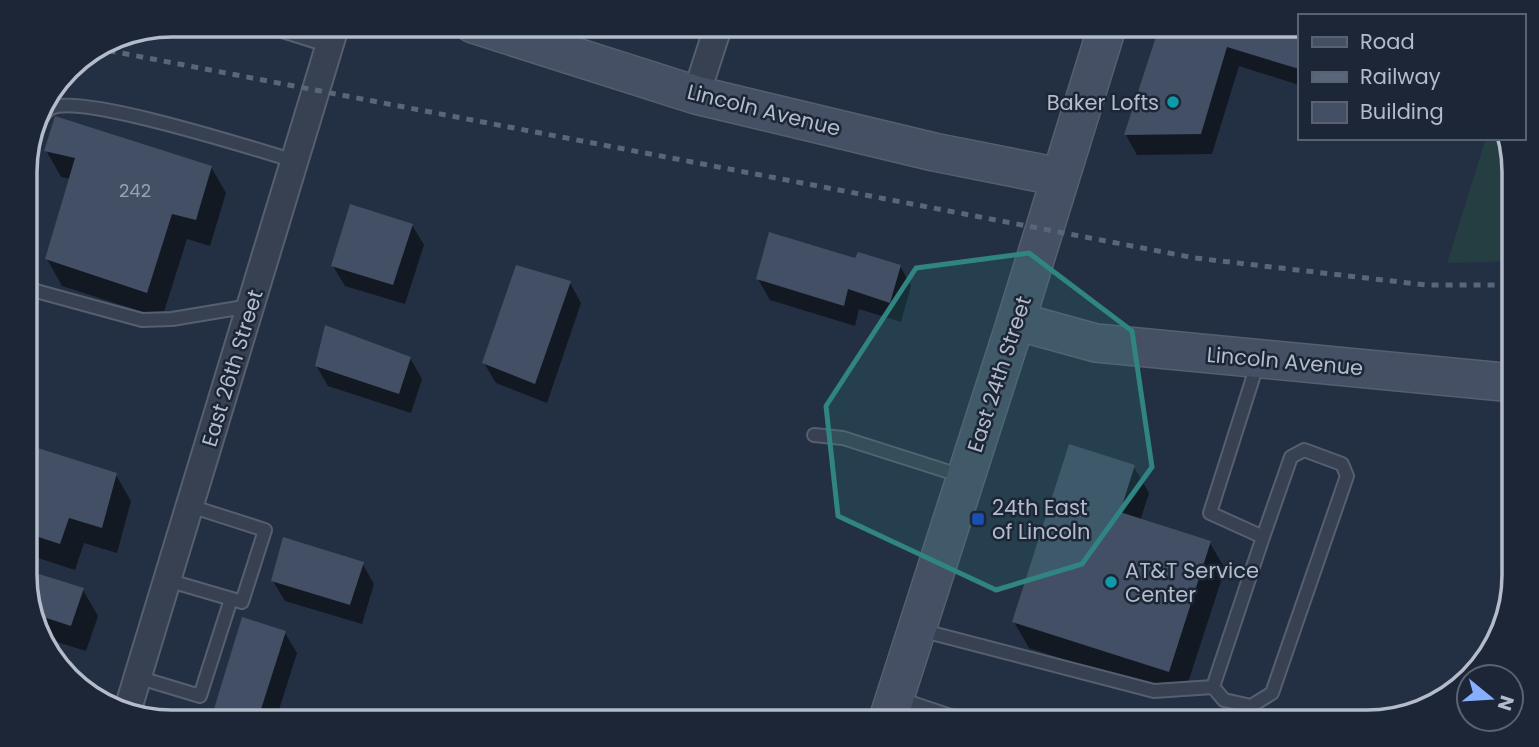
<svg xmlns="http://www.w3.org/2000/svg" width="1539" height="747" font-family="Poppins,sans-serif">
<rect width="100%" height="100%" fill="#232f42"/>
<polygon fill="#253e42" points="1486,138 1507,138 1513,153 1514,261 1447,263"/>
<g fill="#0007">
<polygon points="1162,24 1299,24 1299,85 1239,66 1212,154 1137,155 1126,135"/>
<polygon points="46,150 211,167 226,193 210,246 187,239 162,318 62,286 47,259 71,179 61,177"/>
<polygon points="412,225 424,245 405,304 345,286 333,266"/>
<polygon points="900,266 911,286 901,322 859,309 855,326 770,300 758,279"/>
<polygon points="570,283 581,303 547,403 496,383 484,363"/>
<polygon points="410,358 422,379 411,413 328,386 316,365"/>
<polygon points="25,446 116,475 131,501 117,553 84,543 75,570 26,554"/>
<polygon points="1134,467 1149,493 1140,521 1210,543 1225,569 1183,698 1029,648 1014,622"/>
<polygon points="362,563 374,584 362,624 285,601 273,581"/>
<polygon points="26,572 83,590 98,616 86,651 44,638 26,595"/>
<polygon points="243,619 285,633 297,653 275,722 211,722"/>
</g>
<g fill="#424f64">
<polygon points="1160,24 1299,24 1299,69 1227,47 1201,134 1124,135"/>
<polygon points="55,116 212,166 196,220 172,214 147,293 45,259 75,158 44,151"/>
<polygon points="350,204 413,224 393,285 331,266"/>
<polygon points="769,232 855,258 858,252 901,265 890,303 848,289 844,306 756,279"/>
<polygon points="516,265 571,281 535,384 482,363"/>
<polygon points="325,325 411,357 399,394 315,366"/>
<polygon points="25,444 117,473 102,528 69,518 60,544 26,533"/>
<polygon points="1069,444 1135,465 1120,512 1211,541 1169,672 1012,622"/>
<polygon points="283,537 364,562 350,605 271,581"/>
<polygon points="26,570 84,588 71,626 34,614 26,595"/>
<polygon points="242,617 286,631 257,722 210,722"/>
<polygon points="979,715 1003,721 1003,722 977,722"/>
</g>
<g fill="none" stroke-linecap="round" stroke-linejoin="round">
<g stroke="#565f6f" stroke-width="16">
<g id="lane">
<polyline points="260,24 330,46"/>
<path d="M25 171C29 156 37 115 51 108 80 93 255 149 295 161"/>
<polyline points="25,288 142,320 172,319 250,306"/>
<polyline points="1258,362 1210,513 1263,537 1291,457 1304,450 1342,464 1347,476 1272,693 1251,706 1224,700 1213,687 1263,537"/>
<polyline points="814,435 843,438 962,476"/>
<polyline points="167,580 242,602 265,530 190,506"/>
<polyline points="920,630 1154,691 1213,687"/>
<polyline points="137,677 200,696 231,599"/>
<polyline points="897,698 960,719 959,722"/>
</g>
</g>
<g stroke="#565f6f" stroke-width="30">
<g id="street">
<polyline points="696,95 719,24"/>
<polyline points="127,712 336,24"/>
</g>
</g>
<g stroke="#565f6f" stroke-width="40">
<g id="secondary">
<polyline points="473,24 696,95 934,152 1060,177"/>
<polyline points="1016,321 1096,343 1514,383"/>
<polyline points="887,722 1016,321 1108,24"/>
</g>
</g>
<use href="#lane" stroke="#384151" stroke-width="12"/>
<use href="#street" stroke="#384151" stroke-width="26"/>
<use href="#secondary" stroke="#455064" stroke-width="37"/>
<polyline stroke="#596578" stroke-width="5" stroke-dasharray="7 7" stroke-linecap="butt" points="95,48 1195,258 1426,285 1514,285"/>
</g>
<path fill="#308481" fill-opacity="0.2" stroke="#308481" stroke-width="5" stroke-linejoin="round" d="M1029 253 1132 331 1152 467 1082 564 996 590 838 516 826 406 916 268Z"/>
<g fill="#0f9aa8" stroke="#1c2636" stroke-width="2.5">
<circle cx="1173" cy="102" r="7"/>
<circle cx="1111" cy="582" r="7"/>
</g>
<rect fill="#1a4fb4" stroke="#1c2636" stroke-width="2.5" x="971" y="512" width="14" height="14" rx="3.5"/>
<g text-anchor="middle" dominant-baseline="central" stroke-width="5" stroke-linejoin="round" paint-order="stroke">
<g font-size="18" fill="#98a1b2">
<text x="135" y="190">242</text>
</g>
<g font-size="21" fill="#b4bccc" stroke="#1c2636" text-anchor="start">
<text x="1159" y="102" text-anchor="end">Baker Lofts</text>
<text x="992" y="507">24th East<tspan x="992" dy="24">of Lincoln</tspan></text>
<text x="1125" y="570">AT&amp;T Service<tspan x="1125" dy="24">Center</tspan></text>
</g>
<g font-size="21" fill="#b4bccc" stroke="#1c2636">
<text transform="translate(764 110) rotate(14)">Lincoln Avenue</text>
<text transform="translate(1285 361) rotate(5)">Lincoln Avenue</text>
<text transform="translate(232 368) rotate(-73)">East 26th Street</text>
<text transform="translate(999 374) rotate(-72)">East 24th Street</text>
</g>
</g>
<path d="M0 0H1539V747H0ZM172 37H1367A135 135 0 0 1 1502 172V575A135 135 0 0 1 1367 710H172A135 135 0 0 1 37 575V172A135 135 0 0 1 172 37Z" fill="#1c2636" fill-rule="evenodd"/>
<path fill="none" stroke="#b4bccc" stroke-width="3.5" d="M172 37H1367A135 135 0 0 1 1502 172V575A135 135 0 0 1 1367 710H172A135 135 0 0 1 37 575V172A135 135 0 0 1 172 37Z"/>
<rect x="1298" y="14" width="228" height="126" fill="#1c2636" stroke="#596272" stroke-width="2"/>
<rect x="1312" y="37" width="35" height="10" fill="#455064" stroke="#596272" stroke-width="2"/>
<text x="1360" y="49" font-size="21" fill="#b4bccc">Road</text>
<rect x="1312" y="72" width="35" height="10" fill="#596578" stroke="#596272" stroke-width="2"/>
<text x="1360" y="84" font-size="21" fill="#b4bccc">Railway</text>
<rect x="1312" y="102" width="35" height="21" fill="#424f64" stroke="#596272" stroke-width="2"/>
<text x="1360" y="119" font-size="21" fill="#b4bccc">Building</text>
<g transform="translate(1490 698) rotate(108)"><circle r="33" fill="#1c2636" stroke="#596272" stroke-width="2"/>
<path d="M0-5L12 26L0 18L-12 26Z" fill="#86b0ff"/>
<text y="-10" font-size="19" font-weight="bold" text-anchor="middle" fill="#b4bccc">N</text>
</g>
</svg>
